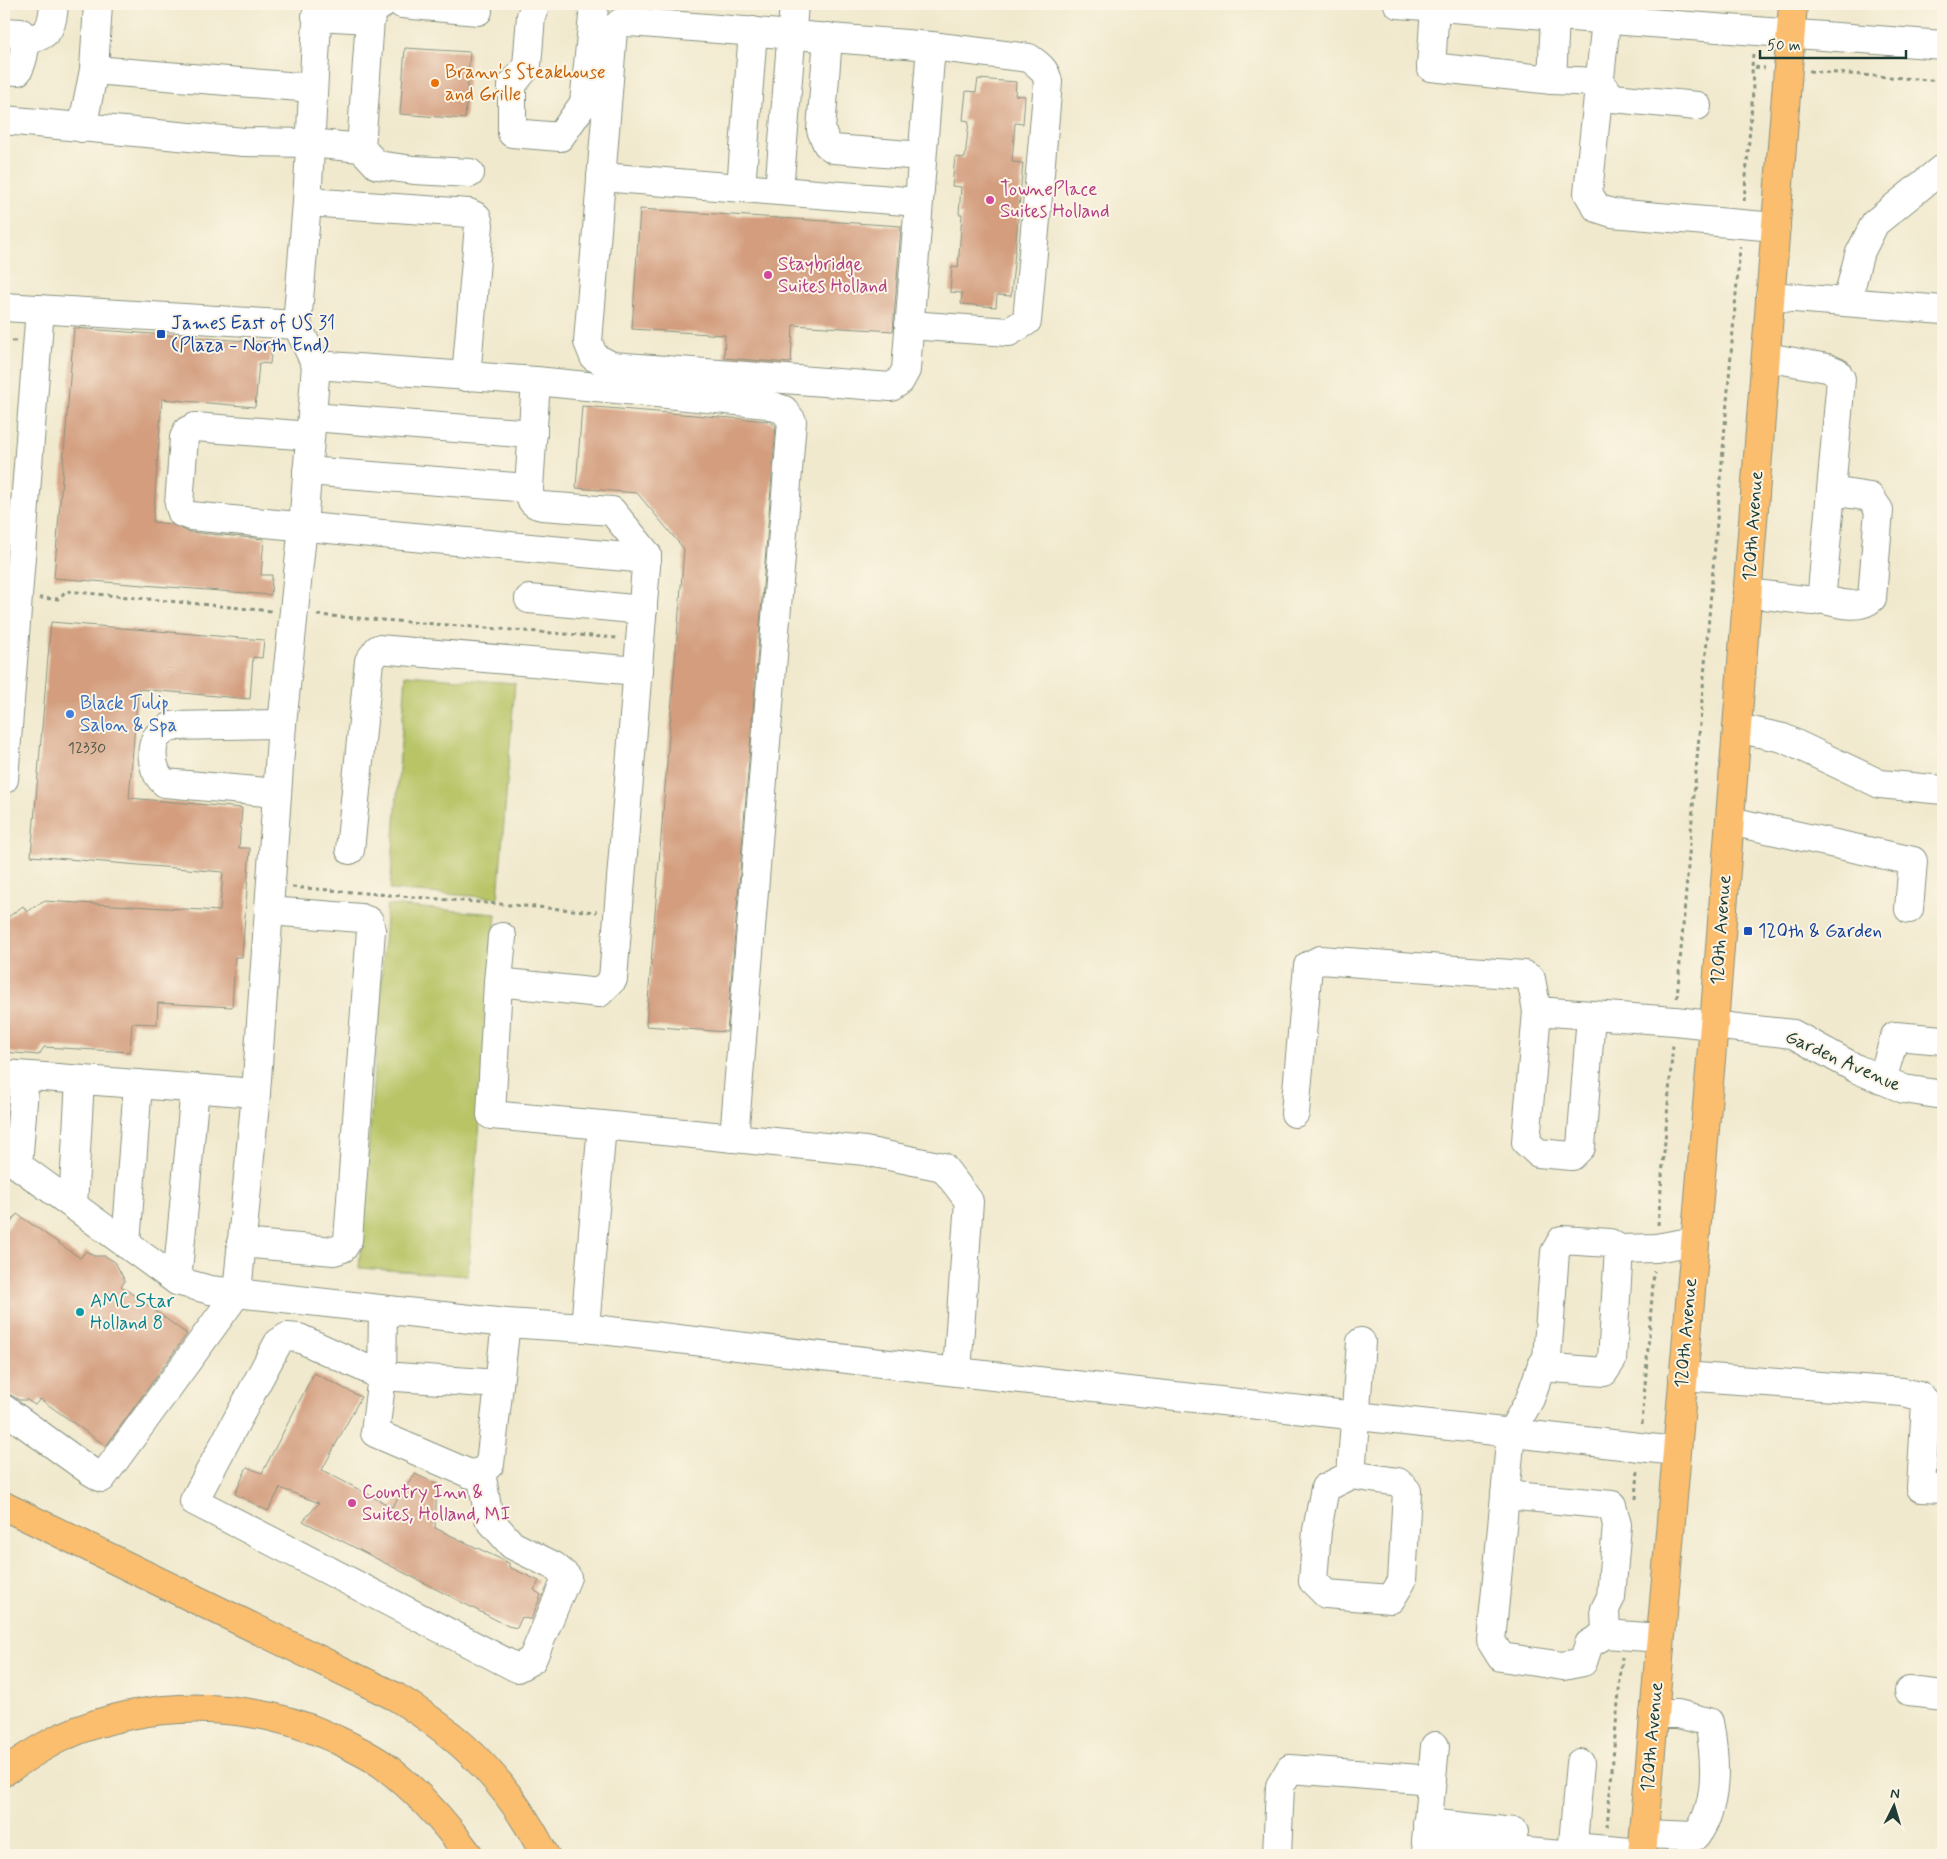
<svg xmlns="http://www.w3.org/2000/svg" width="1947" height="1859" font-family="Mynerve,sans-serif">
<rect width="100%" height="100%" fill="#fcf5e5"/>
<filter id="ink" filterUnits="userSpaceOnUse"><feTurbulence type="fractalNoise" baseFrequency=".02" numOctaves="2"/><feDisplacementMap in="SourceGraphic" scale="10" xChannelSelector="R" yChannelSelector="G"/><feConvolveMatrix kernelMatrix="1 2 1 2 8 2 1 2 1" color-interpolation-filters="sRGB"/></filter>
<filter id="wash" filterUnits="userSpaceOnUse"><feTurbulence type="fractalNoise" baseFrequency=".0096" numOctaves="4" result="noise"/><feDisplacementMap in="SourceGraphic" scale="20" xChannelSelector="R" yChannelSelector="G"/><feGaussianBlur stdDeviation="1.12" result="paint"/><feColorMatrix in="noise" values="0 0 0 0 0 0 0 0 0 0 0 0 0 0 0 0 0 1.4 0 .05"/><feComposite in="paint" operator="in"/></filter>
<g filter="url(#wash)">
<rect width="100%" height="100%" fill="#f0e9cd"/>
<g fill="#b8c466" stroke="#6c804d">
<polygon points="406,675 515,683 498,898 390,890"/>
<polygon points="387,905 496,914 468,1276 359,1268"/>
</g>
<g id="blocks">
<g fill="#d39d7e">
<polygon points="405,48 470,52 465,119 400,114"/>
<polygon points="978,79 1016,82 1015,95 1025,96 1023,124 1015,123 1012,162 1023,163 1011,296 997,295 996,307 961,304 962,293 950,292 952,267 958,268 962,214 959,214 961,187 952,186 955,157 965,158 969,121 963,120 966,91 976,92"/>
<polygon points="640,209 901,226 893,331 793,325 791,363 724,358 725,335 632,329"/>
<polygon points="74,328 272,343 270,364 259,363 255,407 162,399 153,522 171,524 189,532 264,539 261,575 272,575 271,595 54,578"/>
<polygon points="582,406 769,421 776,426 727,1032 646,1026 684,549 637,493 576,488"/>
<polygon points="51,622 264,640 262,658 253,657 250,699 138,689 129,798 242,808 239,848 250,848 242,957 235,957 232,1007 158,1003 157,1024 132,1023 130,1052 44,1047 39,1055 4,1052 4,920 23,906 27,912 43,901 220,911 223,872 31,856"/>
<polygon points="17,1214 80,1258 86,1251 94,1256 105,1256 115,1262 125,1281 121,1286 187,1334 106,1446 40,1399 35,1405 27,1400 19,1400 4,1391 4,1233"/>
<polygon points="314,1373 361,1397 322,1470 392,1507 415,1474 437,1484 435,1528 509,1563 509,1567 539,1581 534,1590 541,1595 531,1620 522,1617 517,1628 508,1626 303,1521 319,1503 280,1488 268,1511 235,1494 247,1467 262,1473"/>
</g>
</g>
</g>
<g filter="url(#ink)">
<use href="#blocks" fill-opacity="0" stroke="#889380" stroke-width="1"/>
<g fill="none" stroke-linecap="round" stroke-linejoin="round">
<g stroke="#889380" stroke-width="30">
<g id="minor">
<polyline points="402,4 478,11"/>
<polyline points="536,4 531,16 527,66 512,85 512,133 560,137 584,103 594,7 590,4"/>
<polyline points="1398,4 1943,45"/>
<polyline points="1435,7 1431,67 1552,80 1599,82 1613,98 1697,106"/>
<polyline points="316,16 370,19 376,8 380,6"/>
<polyline points="1606,20 1588,193 1597,208 1612,213 1776,227"/>
<polygon points="630,22 931,46 906,370 900,381 891,387 612,366 594,357 588,342 613,30 620,23"/>
<path d="M4 32 21 33C27 47 24 58 18 71L4 70"/>
<polyline points="828,37 821,130 827,144 834,149 922,156"/>
<path d="M24 40C49 37 52 28 54 4"/>
<polyline points="94,70 312,88"/>
<polyline points="1552,80 1555,16"/>
<polyline points="4,120 244,142 310,143 361,148 370,19"/>
<polyline points="82,128 94,70 98,4"/>
<polyline points="361,148 377,165 414,170 470,173"/>
<polyline points="601,177 779,191 794,4"/>
<polyline points="741,188 753,31"/>
<polyline points="779,191 918,202"/>
<polyline points="307,202 469,213 477,217 479,225 466,377"/>
<polyline points="1770,296 1943,310"/>
<polyline points="1847,302 1859,255 1875,223 1943,168"/>
<polyline points="4,307 297,325 307,202 318,4"/>
<polyline points="297,325 316,365 536,381 767,404 784,410 792,421 734,1138 865,1151 943,1167 969,1201 957,1372"/>
<path d="M909 325 1009 332 1027 321 1048 82C1046 70 1039 65 1029 58L931 46"/>
<path d="M536 381 529 488C529 498 531 504 542 506L612 511 647 554 613 979 599 993 498 982 491 1115 602 1125 585 1328"/>
<polyline points="312,417 533,434"/>
<polyline points="310,436 195,427 187,431 184,438 179,504 182,513 191,516 647,559"/>
<polyline points="307,471 529,488"/>
<polyline points="1747,593 1813,601 1819,599 1822,591 1841,379 1837,372 1827,368 1766,357"/>
<polyline points="529,599 643,610"/>
<path d="M1819 599C1836 602 1858 611 1872 598L1879 510 1870 497 1831 491"/>
<polyline points="1737,728 1783,738 1880,784 1943,790"/>
<polyline points="4,779 40,309"/>
<path d="M277 793 165 783C153 774 149 752 156 738 160 732 165 729 172 726L282 724"/>
<polyline points="1730,821 1913,861 1909,909"/>
<polyline points="350,850 369,661 378,649 638,671"/>
<polyline points="498,982 502,937"/>
<polyline points="1537,1011 1526,1142 1538,1153 1572,1156 1581,1147 1591,1015"/>
<polyline points="4,1074 256,1093"/>
<polyline points="1882,1080 1895,1036 1943,1040"/>
<polyline points="1295,1113 1308,966 1320,960 1524,975 1531,979 1537,1011 1675,1021 1793,1034 1857,1069 1904,1089 1943,1095"/>
<polyline points="602,1125 734,1138"/>
<polyline points="4,1155 177,1281 210,1290 506,1323 585,1328 957,1372 1676,1451"/>
<polyline points="18,1165 25,1076"/>
<polyline points="73,1205 80,1080"/>
<polyline points="241,1243 334,1251 343,1248 348,1240 371,930 369,921 361,918 269,911"/>
<polyline points="126,1244 138,1084"/>
<polyline points="1619,1249 1656,1248 1695,1241"/>
<polyline points="177,1281 195,1088"/>
<polyline points="383,1310 382,1376 375,1433 470,1474 481,1472 490,1464 506,1323"/>
<polyline points="1541,1367 1547,1358 1555,1252 1562,1240 1610,1243 1619,1249 1612,1360 1604,1372 1541,1367 1530,1399 1511,1433 1491,1641 1501,1657 1563,1666 1583,1662 1589,1644 1606,1634 1660,1638"/>
<polyline points="1683,1376 1903,1392 1919,1396 1926,1402 1921,1488 1943,1489"/>
<polyline points="4,1409 90,1471 102,1478 237,1293 256,1093 282,724 303,526 316,365"/>
<polyline points="481,1472 489,1519 512,1545 554,1566 567,1577 532,1660 517,1668 194,1501 278,1343 287,1337 299,1338 382,1376 499,1384"/>
<polyline points="1351,1475 1398,1482 1407,1491 1402,1581 1391,1599 1326,1594 1313,1581 1317,1530 1325,1488 1351,1475 1361,1342"/>
<polyline points="1505,1495 1612,1505 1617,1525 1611,1597 1605,1609 1606,1634"/>
<polyline points="1909,1691 1943,1695"/>
<polyline points="1427,1823 1514,1832"/>
<path d="M1644 1834 1696 1836C1719 1805 1716 1759 1709 1722L1678 1714H1654"/>
<polyline points="1426,1841 1435,1746"/>
<polyline points="1426,1843 1561,1855 1573,1847 1642,1853"/>
<polyline points="1277,1855 1280,1786 1290,1769 1432,1780"/>
<polyline points="1572,1855 1580,1763"/>
</g>
</g>
<g stroke="#889380" stroke-width="30">
<polyline id="major" points="1642,1855 1714,1025 1793,4"/>
</g>
<g stroke="#889380" stroke-width="30">
<g id="highway">
<path d="M4 1506 396 1697C465 1739 508 1783 545 1855"/>
<path d="M4 1772C23 1759 41 1747 62 1737 147 1699 249 1699 333 1738 350 1746 368 1754 383 1765 417 1790 444 1821 469 1855"/>
</g>
</g>
<g stroke="#889380" stroke-width="3" stroke-dasharray="4 4" stroke-linecap="butt">
<polyline points="1753,54 1752,67 1765,68"/>
<polyline points="1809,71 1943,81"/>
<polyline points="1744,201 1753,91 1752,67"/>
<polyline points="4,340 16,341"/>
<polyline points="39,598 58,599 66,591 271,611"/>
<polyline points="317,615 617,638"/>
<polyline points="292,887 597,912"/>
<polyline points="1677,998 1740,247"/>
<polyline points="1658,1225 1673,1044"/>
<polyline points="1642,1424 1654,1271"/>
<polyline points="1636,1499 1638,1470"/>
<polyline points="1607,1827 1622,1657"/>
</g>
<use href="#minor" stroke="#fff" stroke-width="28"/>
<use href="#major" stroke="#fbbd6e" stroke-width="28"/>
<use href="#highway" stroke="#fbbd6e" stroke-width="28"/>
</g>
</g>
<circle fill="#e8710a" stroke="#fcf5e5" stroke-width="2" cx="435" cy="83" r="5"/>
<g fill="#d1479c" stroke="#fcf5e5" stroke-width="2">
<circle cx="990" cy="200" r="5"/>
<circle cx="768" cy="275" r="5"/>
<circle cx="352" cy="1503" r="5"/>
</g>
<g fill="#1a4fb4" stroke="#fcf5e5" stroke-width="2">
<rect x="156" y="329" width="10" height="10" rx="2.5"/>
<rect x="1743" y="926" width="10" height="10" rx="2.5"/>
</g>
<circle fill="#3f7fe0" stroke="#fcf5e5" stroke-width="2" cx="70" cy="714" r="5"/>
<circle fill="#0f9aa8" stroke="#fcf5e5" stroke-width="2" cx="80" cy="1312" r="5"/>
<g text-anchor="middle" dominant-baseline="central" stroke-width="4" stroke-linejoin="round" paint-order="stroke">
<g font-size="16" fill="#4c5546">
<text x="87" y="748">12330</text>
</g>
<g font-size="19" fill="#c56008" stroke="#fcf5e5" text-anchor="start">
<text x="445" y="72">Brann's Steakhouse<tspan x="445" dy="22">and Grille</tspan></text>
</g>
<g font-size="19" fill="#b23c85" stroke="#fcf5e5" text-anchor="start">
<text x="1000" y="189">TownePlace<tspan x="1000" dy="22">Suites Holland</tspan></text>
<text x="778" y="264">Staybridge<tspan x="778" dy="22">Suites Holland</tspan></text>
<text x="362" y="1492">Country Inn &amp;<tspan x="362" dy="22">Suites, Holland, MI</tspan></text>
</g>
<g font-size="19" fill="#164399" stroke="#fcf5e5" text-anchor="start">
<text x="171" y="323">James East of US 31<tspan x="171" dy="22">(Plaza - North End)</tspan></text>
<text x="1758" y="931">120th &amp; Garden</text>
</g>
<g font-size="19" fill="#1f3d34" stroke="#fcf5e5">
<text transform="translate(1753 526) rotate(-86)">120th Avenue</text>
<text transform="translate(1721 930) rotate(-86)">120th Avenue</text>
<text transform="translate(1843 1061) rotate(24)">Garden Avenue</text>
<text transform="translate(1686 1333) rotate(-85)">120th Avenue</text>
<text transform="translate(1652 1737) rotate(-85)">120th Avenue</text>
</g>
<g font-size="19" fill="#366cbe" stroke="#fcf5e5" text-anchor="start">
<text x="80" y="703">Black Tulip<tspan x="80" dy="22">Salon &amp; Spa</tspan></text>
</g>
<g font-size="19" fill="#0d838f" stroke="#fcf5e5" text-anchor="start">
<text x="90" y="1301">AMC Star<tspan x="90" dy="22">Holland 8</tspan></text>
</g>
</g>
<rect width="1947" height="1859" fill="none" stroke="#fcf5e5" stroke-width="20"/>
<g transform="translate(1894 1806) rotate(5)" stroke="#fcf5e5" stroke-width="4" paint-order="stroke">
<path d="M0-4L9 19L0 12L-9 19Z" fill="#1f3d34"/>
<text y="-8" font-size="14" font-weight="bold" text-anchor="middle" fill="#1f3d34">N</text>
</g>
<path d="M1760 50v8h146v-8" fill="none" stroke="#1f3d34" stroke-width="2.5"/>
<text x="1767" y="50" font-size="15" fill="#1f3d34" stroke="#fcf5e5" stroke-width="4" paint-order="stroke">50 m</text>
</svg>
